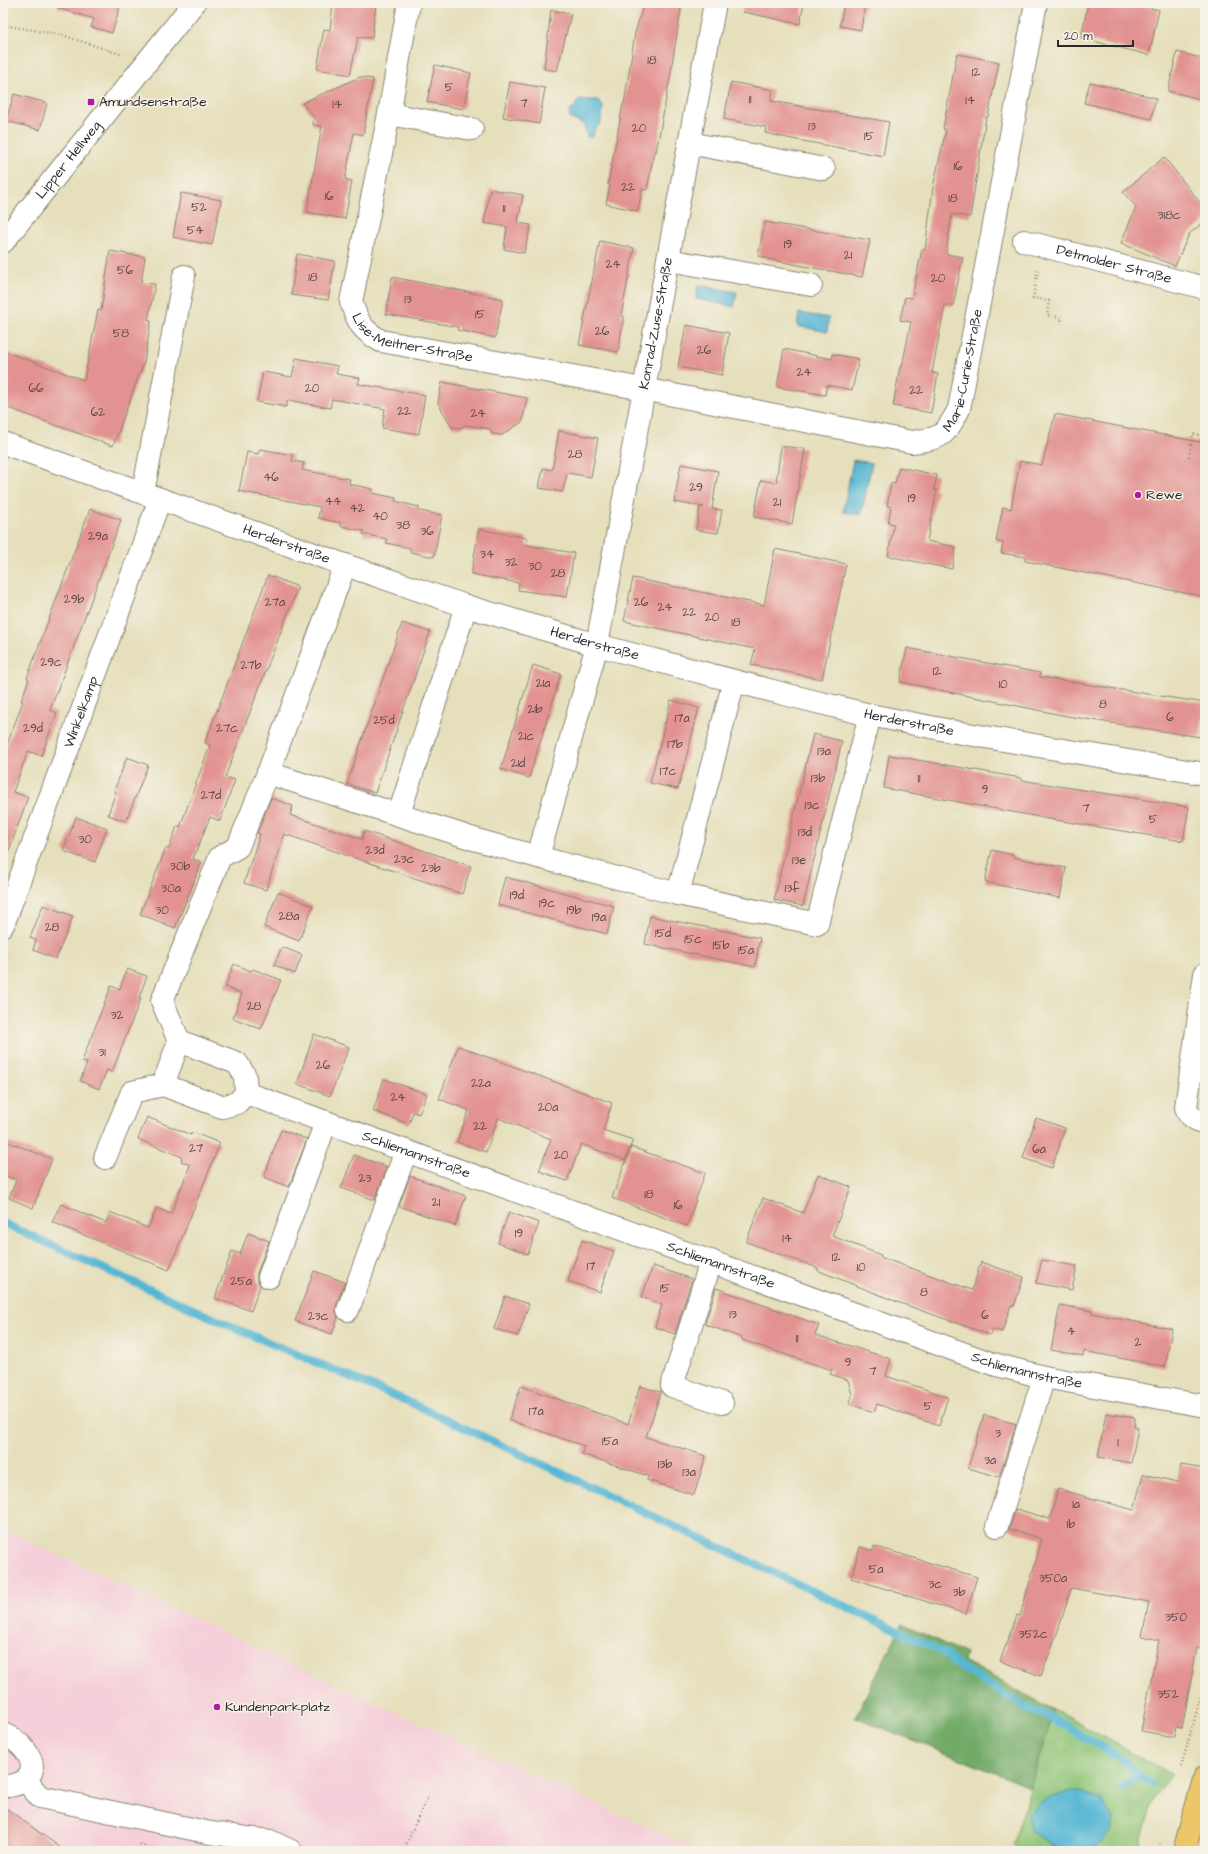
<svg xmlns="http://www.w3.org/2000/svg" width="1208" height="1854" font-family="'Architects Daughter',sans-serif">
<rect width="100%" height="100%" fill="#f7f3e8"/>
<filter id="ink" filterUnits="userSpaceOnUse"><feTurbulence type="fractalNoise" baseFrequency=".025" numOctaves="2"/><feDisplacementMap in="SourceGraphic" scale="8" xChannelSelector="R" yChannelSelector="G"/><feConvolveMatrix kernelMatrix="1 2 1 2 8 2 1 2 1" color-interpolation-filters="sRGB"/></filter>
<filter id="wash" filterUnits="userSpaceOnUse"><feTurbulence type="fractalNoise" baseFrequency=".012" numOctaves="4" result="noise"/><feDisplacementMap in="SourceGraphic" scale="16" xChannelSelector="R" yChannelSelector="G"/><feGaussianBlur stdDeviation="0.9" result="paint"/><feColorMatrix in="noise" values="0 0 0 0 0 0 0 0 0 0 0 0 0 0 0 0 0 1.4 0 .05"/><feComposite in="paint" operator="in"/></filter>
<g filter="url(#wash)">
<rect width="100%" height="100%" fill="#e5dfbb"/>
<polygon fill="#f5cfd9" points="3,1529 302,1669 699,1851 3,1851"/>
<polygon fill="#8ec476" stroke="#5c7850" points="1054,1710 1172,1774 1154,1798 1138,1851 1025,1851 1013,1846"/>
<polygon fill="#72aa67" stroke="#4e6a49" points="902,1624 966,1654 964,1661 1054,1710 1030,1787 855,1717"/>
<g fill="#56b7d4" stroke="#407180">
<path d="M578 100H598L603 106 601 123 594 130 593 137H587C585 124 582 122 570 119L569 111 575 107Z"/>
<polygon points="698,285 737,292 734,307 696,299"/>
<polygon points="799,313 829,318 827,332 797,326"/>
<polygon points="853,460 872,463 861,515 843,512"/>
<path d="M1081 1792 1102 1799 1113 1819 1111 1831 1100 1844 1088 1851H1066L1054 1847 1031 1832 1028 1814C1046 1795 1055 1793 1081 1792Z"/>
</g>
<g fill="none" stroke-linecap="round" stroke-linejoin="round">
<g stroke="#56b7d4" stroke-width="8">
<polyline points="3,1223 237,1329 407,1401 943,1652 953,1662 1022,1706 1046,1715 1114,1754 1127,1763 1142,1779 1152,1784"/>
<polyline points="1121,1787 1139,1776"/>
</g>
</g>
<g id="blocks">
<g fill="#e29290">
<polygon points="58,3 121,3 112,33 91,27 94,19 58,8"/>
<polygon points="333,3 376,3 372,38 358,37 350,75 317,69 324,29 330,30"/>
<polygon points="646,3 682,3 669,83 656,152 654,152 647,190 642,189 638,211 606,204 610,185 608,184 623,104 624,104 635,33 643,6 645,7"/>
<polygon points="744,3 804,3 800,24 743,12"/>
<polygon points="844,3 865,3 861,30 840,26"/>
<polygon points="1088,3 1131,3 1159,10 1149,55 1081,38"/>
<polygon points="551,10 571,14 557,71 544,69"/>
<polygon points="1177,52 1205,59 1205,100 1168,91"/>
<polygon points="957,54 999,62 988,117 986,117 970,217 952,214 946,254 963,257 953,306 945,305 932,373 938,374 931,413 893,406 900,367 902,367 911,322 900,320 905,297 912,298 922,249 925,250 933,187 946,130 943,129"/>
<polygon points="435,65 471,73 463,109 427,102"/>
<polygon points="360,77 373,79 363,135 354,133 345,179 352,181 345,219 307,212 322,126 313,125 314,117 302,103"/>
<polygon points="510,82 545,88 539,124 503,117"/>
<polygon points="731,82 773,90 771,101 889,122 883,156 792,139 765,133 766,127 724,119"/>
<polygon points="1090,82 1156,98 1151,119 1084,103"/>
<polygon points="14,94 47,103 40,130 6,121"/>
<polygon points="1164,157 1205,209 1205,221 1189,234 1175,266 1121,243 1136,207 1123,192"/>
<polygon points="490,189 523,195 518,223 531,225 524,253 504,249 507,227 484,223"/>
<polygon points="181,193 221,200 212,245 173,237"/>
<polygon points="765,222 870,240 862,277 767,259 767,258 758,256"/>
<polygon points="600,241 634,248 621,316 624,316 618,352 579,345"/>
<polygon points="110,251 145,257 141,283 155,284 148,320 151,321 144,362 113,446 3,406 3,351 84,380 98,310 101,311"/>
<polygon points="297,254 335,261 328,300 291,295"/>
<polygon points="392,277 503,299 495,338 457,330 458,327 386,314"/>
<polygon points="686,325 729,333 722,375 678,367"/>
<polygon points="784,349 832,359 833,354 859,359 852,390 827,385 825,395 777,387"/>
<polygon points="296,358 338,366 336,374 360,378 358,384 425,395 419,434 382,428 385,409 332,399 330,408 288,400 286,407 257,402 263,372 292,377"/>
<polygon points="442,382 527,398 522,422 502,435 492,434 490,429 466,425 461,428 452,427 438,403"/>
<polygon points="1055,414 1205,443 1205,597 1025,561 1025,557 1001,553 1003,543 996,541 1003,507 1011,509 1020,461 1042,465"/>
<polygon points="559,431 598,438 591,477 567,473 563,492 539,488 543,468 552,470"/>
<polygon points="781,446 805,449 792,524 754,517 761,480 776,483"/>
<polygon points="260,449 293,455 292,461 304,463 302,470 350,479 349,484 373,489 372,493 396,498 395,501 419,507 419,511 442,515 434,557 410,552 410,548 386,543 387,539 363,534 364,531 341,526 341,523 318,518 320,507 239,491 247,452 258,454"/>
<polygon points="681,464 718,471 712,509 722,510 718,533 696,530 700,507 704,507 674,502"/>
<polygon points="899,467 937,475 934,490 937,490 927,541 956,547 952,569 888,556 894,524 888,523 891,507 887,506 891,483 895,484"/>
<polygon points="90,509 121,520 50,710 57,713 41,756 28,751 13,792 28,797 6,859 3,858 3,756 23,701 21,701 29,679 27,678"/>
<polygon points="479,529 527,538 526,545 574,553 567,597 518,590 519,583 471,574"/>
<polygon points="775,549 846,564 822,679 751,665 755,649 624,621 633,578 764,605"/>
<polygon points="268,575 298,587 225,777 235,780 220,821 210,817 193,859 202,862 175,928 140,914 166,848 169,849 177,826 180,827 210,745 205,743"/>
<polygon points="402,623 430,632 375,793 347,784"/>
<polygon points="907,648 1040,673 1040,677 1205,703 1200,737 1067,716 900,682"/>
<polygon points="533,665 561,674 529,778 501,769"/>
<polygon points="671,700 699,708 678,789 650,783"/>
<polygon points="813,734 842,741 803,906 774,900"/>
<polygon points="889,755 1021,778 1021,780 1189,807 1183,841 1050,819 884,788"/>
<polygon points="127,757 148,765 126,821 108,815 116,791 114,791"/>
<polygon points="271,798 293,806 290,815 362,839 364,831 471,866 462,894 284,834 266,890 244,883 260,834 257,833"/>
<polygon points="76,817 107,828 95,862 63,851"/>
<polygon points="992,850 1013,855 1013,857 1066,868 1060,898 985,882"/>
<polygon points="505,877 614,906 607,934 498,905"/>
<polygon points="278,892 313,906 299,941 264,927"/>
<polygon points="43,905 73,916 56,959 33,950 36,940 30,938"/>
<polygon points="650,916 760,938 755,967 645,944"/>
<polygon points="282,947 302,955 295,974 274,965"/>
<polygon points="234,964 251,971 253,969 281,980 261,1029 233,1018 242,994 225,987"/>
<polygon points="127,969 147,976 139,997 141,998 112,1072 107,1070 99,1089 80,1081 87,1063 82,1061 111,986 120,989"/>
<polygon points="314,1034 349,1047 330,1096 297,1084"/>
<polygon points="458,1046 612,1103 603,1130 633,1140 625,1160 581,1144 567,1181 539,1171 551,1139 498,1118 486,1152 457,1142 469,1110 439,1099"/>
<polygon points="384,1079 427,1094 419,1114 413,1112 409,1124 373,1111"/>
<polygon points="147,1117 191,1135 192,1132 220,1143 169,1270 52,1222 61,1204 106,1223 110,1212 148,1228 157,1208 171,1214 190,1165 181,1161 182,1157 138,1139"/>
<polygon points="1036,1118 1065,1128 1052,1168 1023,1158"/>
<polygon points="281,1130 307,1139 289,1187 264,1177"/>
<polygon points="3,1140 52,1159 33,1208 9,1198 16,1180 3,1175"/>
<polygon points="631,1147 705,1173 687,1226 612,1198"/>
<polygon points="354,1155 387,1167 375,1200 341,1188"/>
<polygon points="818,1174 851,1187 832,1236 881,1255 880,1257 972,1290 981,1262 1024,1277 1014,1306 1011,1305 1002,1332 992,1329 990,1335 968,1327 900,1303 817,1270 818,1268 746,1242 763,1198 803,1213"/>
<polygon points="410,1176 466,1196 455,1226 399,1206"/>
<polygon points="509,1212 539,1223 528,1254 498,1243"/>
<polygon points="248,1233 269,1241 257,1273 257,1280 260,1286 251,1311 215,1298 232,1251 240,1254"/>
<polygon points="582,1240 614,1251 600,1292 568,1281"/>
<polygon points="1042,1260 1077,1266 1072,1290 1036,1283"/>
<polygon points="653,1266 692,1279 675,1334 655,1327 662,1305 642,1297"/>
<polygon points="314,1271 345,1282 336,1306 336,1312 338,1318 332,1334 295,1321"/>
<polygon points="716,1288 819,1325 815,1335 891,1359 886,1376 948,1397 939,1426 877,1404 874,1412 849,1404 852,1395 848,1380 830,1374 832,1370 742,1340 742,1338 705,1324"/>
<polygon points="505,1296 529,1304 518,1336 494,1329"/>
<polygon points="1060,1305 1092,1311 1091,1313 1172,1329 1165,1367 1084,1351 1083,1356 1051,1350"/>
<polygon points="521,1386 628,1424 640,1386 661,1392 646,1437 706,1456 694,1495 647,1480 648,1476 582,1454 584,1446 509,1420"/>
<polygon points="1106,1413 1135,1418 1134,1427 1138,1428 1131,1463 1098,1457"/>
<polygon points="984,1415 1016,1424 999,1477 968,1468"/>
<polygon points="1181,1465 1205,1469 1205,1650 1197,1648 1182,1728 1176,1727 1174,1737 1141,1731 1159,1640 1142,1636 1149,1602 1071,1588 1060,1625 1041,1676 1000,1661 1017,1615 1020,1616 1042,1539 1009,1529 1016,1509 1050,1519 1058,1489 1134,1510 1143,1474 1177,1482"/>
<polygon points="874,1546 977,1577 966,1614 851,1578 860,1547 873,1551"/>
<polygon points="3,1806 65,1851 3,1851"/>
</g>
</g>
</g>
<g filter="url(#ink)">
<use href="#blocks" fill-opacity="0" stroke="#888573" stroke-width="1"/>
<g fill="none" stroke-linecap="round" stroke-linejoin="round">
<g stroke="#888573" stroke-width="24">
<g id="minor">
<path id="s1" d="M409 3 389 114 351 302C358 323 362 330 381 341L643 389 912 442C943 438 944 437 959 409L1036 3"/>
<polyline points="389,114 472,129"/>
<polyline points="689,143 824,169"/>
<path id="s2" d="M1024 241 1205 288"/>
<path id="s3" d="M3 242 194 3"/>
<polyline points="668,260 811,285"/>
<path id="s4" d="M3 443 345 565 466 606 597 645 788 695 870 715 956 732 1205 774"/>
<polyline points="143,493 184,276"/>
<polyline points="268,773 345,565"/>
<polyline points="399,814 466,606"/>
<path id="s5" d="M538 857 597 645 715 3"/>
<polyline points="678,894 734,681"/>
<path id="s6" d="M3 925 160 499"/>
<path d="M1205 974 1186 1107C1189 1117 1196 1120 1205 1123"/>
<polyline points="179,1041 162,1001 220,857 238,847 268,773 477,840 538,857 678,894 817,924 870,715"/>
<polygon points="179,1041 237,1063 245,1076 246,1093 237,1103 222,1107 163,1085"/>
<path id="s7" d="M246 1093 993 1364 1044 1377 1205 1406"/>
<polyline points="105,1158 132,1092 163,1085"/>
<polyline points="711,1261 672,1386 722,1403"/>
<polyline points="269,1277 326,1122"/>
<polyline points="348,1310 406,1151"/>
<polyline points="997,1526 1044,1377"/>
<path d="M3 1734C30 1744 49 1780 9 1786"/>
<polyline points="26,1781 40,1797 211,1833 270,1841 291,1851"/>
</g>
</g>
<g stroke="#888573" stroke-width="24">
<polyline id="major" points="1184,1851 1205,1776"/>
</g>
<g stroke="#888573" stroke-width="2.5" stroke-dasharray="1 3" stroke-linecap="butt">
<polyline points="3,25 62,35 123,55"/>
<polyline points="1038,270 1033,298 1049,301 1047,315 1062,318 1061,324"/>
<polyline points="1189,457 1193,434 1205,436"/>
<polyline points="1181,1767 1205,1682"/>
<polyline points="140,1844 156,1851"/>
<polyline points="403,1851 428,1796"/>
<polyline points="1157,1851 1160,1843"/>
</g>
<use href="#minor" stroke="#fff" stroke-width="22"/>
<use href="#major" stroke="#ecc669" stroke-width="22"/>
</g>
</g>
<g fill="#b5179e" stroke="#f7f3e8" stroke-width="1.5">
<rect x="87" y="98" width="8" height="8" rx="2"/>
<circle cx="1138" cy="495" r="4"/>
<circle cx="217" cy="1707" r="4"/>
</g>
<g text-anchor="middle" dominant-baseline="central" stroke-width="3" stroke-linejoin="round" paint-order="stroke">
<g font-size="12" fill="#594544">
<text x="652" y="60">18</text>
<text x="976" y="72">12</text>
<text x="449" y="87">5</text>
<text x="750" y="99">11</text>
<text x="970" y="100">14</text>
<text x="524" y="103">7</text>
<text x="337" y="104">14</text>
<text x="812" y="126">13</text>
<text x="639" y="128">20</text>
<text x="869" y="136">15</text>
<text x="958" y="166">16</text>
<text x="628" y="187">22</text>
<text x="329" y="196">16</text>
<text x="953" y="198">18</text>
<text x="199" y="207">52</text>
<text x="504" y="208">11</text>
<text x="1169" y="215">318c</text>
<text x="195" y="230">54</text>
<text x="788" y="244">19</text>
<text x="848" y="255">21</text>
<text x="613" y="264">24</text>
<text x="125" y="270">56</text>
<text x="313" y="277">18</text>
<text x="938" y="278">20</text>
<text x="408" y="299">13</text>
<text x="480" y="314">15</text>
<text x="602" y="331">26</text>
<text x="121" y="333">58</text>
<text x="704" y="350">26</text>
<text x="804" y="372">24</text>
<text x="36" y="388">66</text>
<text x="312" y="388">20</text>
<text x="916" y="390">22</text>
<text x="404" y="411">22</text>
<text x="98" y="412">62</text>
<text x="478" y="413">24</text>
<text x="575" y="454">28</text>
<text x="271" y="477">46</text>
<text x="696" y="487">29</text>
<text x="912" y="498">19</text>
<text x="333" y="501">44</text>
<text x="777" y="502">21</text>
<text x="357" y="508">42</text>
<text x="380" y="516">40</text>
<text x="403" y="525">38</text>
<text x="427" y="531">36</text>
<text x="98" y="536">29a</text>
<text x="487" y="554">34</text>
<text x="511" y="562">32</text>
<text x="535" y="566">30</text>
<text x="558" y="573">28</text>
<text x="74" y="599">29b</text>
<text x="275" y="602">27a</text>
<text x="641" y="602">26</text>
<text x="665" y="607">24</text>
<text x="689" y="612">22</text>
<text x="712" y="617">20</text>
<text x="736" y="622">18</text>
<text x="51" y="662">29c</text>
<text x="251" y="665">27b</text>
<text x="937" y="671">12</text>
<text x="543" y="683">21a</text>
<text x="1003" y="684">10</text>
<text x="1103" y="704">8</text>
<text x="535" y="709">21b</text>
<text x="1170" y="717">6</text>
<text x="682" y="718">17a</text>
<text x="384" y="720">25d</text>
<text x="33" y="728">29d</text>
<text x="227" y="728">27c</text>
<text x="526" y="736">21c</text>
<text x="675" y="744">17b</text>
<text x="824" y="751">13a</text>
<text x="518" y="763">21d</text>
<text x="668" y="771">17c</text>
<text x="818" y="778">13b</text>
<text x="919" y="778">11</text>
<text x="985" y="789">9</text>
<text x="211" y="795">27d</text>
<text x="812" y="805">13c</text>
<text x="1086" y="808">7</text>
<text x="1153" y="819">5</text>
<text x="805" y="832">13d</text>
<text x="85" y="839">30</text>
<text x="375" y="850">23d</text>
<text x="404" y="859">23c</text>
<text x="799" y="860">13e</text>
<text x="180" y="866">30b</text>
<text x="431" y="868">23b</text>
<text x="171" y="888">30a</text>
<text x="792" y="888">13f</text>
<text x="517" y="895">19d</text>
<text x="547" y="903">19c</text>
<text x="162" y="910">30</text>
<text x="574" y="910">19b</text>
<text x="289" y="916">28a</text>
<text x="599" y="917">19a</text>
<text x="52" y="927">28</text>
<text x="663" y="933">15d</text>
<text x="693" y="939">15c</text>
<text x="721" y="945">15b</text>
<text x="746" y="950">15a</text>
<text x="254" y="1006">28</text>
<text x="117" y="1015">32</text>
<text x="102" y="1052">31</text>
<text x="323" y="1065">26</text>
<text x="481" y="1083">22a</text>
<text x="398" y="1097">24</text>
<text x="548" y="1107">20a</text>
<text x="480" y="1126">22</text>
<text x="196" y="1148">27</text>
<text x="1039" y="1149">6a</text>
<text x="561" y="1155">20</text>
<text x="365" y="1178">23</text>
<text x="649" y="1194">18</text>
<text x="436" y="1202">21</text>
<text x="678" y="1205">16</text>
<text x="519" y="1233">19</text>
<text x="787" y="1238">14</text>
<text x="836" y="1257">12</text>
<text x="591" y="1266">17</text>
<text x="861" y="1267">10</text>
<text x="241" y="1281">25a</text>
<text x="665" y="1288">15</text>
<text x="924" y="1292">8</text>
<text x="733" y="1314">13</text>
<text x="985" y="1315">6</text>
<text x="318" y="1316">23c</text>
<text x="1071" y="1331">4</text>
<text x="797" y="1338">11</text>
<text x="1138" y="1342">2</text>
<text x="848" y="1362">9</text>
<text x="873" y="1371">7</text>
<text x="928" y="1406">5</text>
<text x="536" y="1411">17a</text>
<text x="998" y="1433">3</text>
<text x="610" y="1441">15a</text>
<text x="1118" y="1442">1</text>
<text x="990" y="1460">3a</text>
<text x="665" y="1464">13b</text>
<text x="689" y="1472">13a</text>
<text x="1076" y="1504">1a</text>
<text x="1071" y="1524">1b</text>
<text x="876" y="1569">5a</text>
<text x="1053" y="1578">350a</text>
<text x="935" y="1584">3c</text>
<text x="959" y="1592">3b</text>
<text x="1176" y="1617">350</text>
<text x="1033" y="1634">352c</text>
<text x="1168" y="1694">352</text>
</g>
<g font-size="14" fill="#2b2b2b" stroke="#f7f3e8" text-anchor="start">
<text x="99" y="102">Amundsenstraße</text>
<text x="1146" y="495">Rewe</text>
<text x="225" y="1707">Kundenparkplatz</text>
</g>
<g font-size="14" fill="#2b2b2b" stroke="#f7f3e8">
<text stroke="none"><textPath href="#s3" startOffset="105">Lipper Hellweg</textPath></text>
<text stroke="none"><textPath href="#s2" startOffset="93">Detmolder Straße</textPath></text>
<text stroke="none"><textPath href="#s5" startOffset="547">Konrad-Zuse-Straße</textPath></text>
<text stroke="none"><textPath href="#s1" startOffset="383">Lise-Meitner-Straße</textPath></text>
<text stroke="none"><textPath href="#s1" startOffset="996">Marie-Curie-Straße</textPath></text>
<text stroke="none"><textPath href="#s4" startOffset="301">Herderstraße</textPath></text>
<text stroke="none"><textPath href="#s4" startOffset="625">Herderstraße</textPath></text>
<text stroke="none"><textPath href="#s6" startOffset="227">Winkelkamp</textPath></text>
<text stroke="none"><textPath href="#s4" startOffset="949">Herderstraße</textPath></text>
<text stroke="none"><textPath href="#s7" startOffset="181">Schliemannstraße</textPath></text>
<text stroke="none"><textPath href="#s7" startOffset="505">Schliemannstraße</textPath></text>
<text stroke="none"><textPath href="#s7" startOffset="829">Schliemannstraße</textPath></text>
</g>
</g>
<rect width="1208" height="1854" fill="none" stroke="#f7f3e8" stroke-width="16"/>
<path d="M1058 40v6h75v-6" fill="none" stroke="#2b2b2b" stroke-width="2"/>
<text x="1064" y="40" font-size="12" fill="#2b2b2b" stroke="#f7f3e8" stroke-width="3" paint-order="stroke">20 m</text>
</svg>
